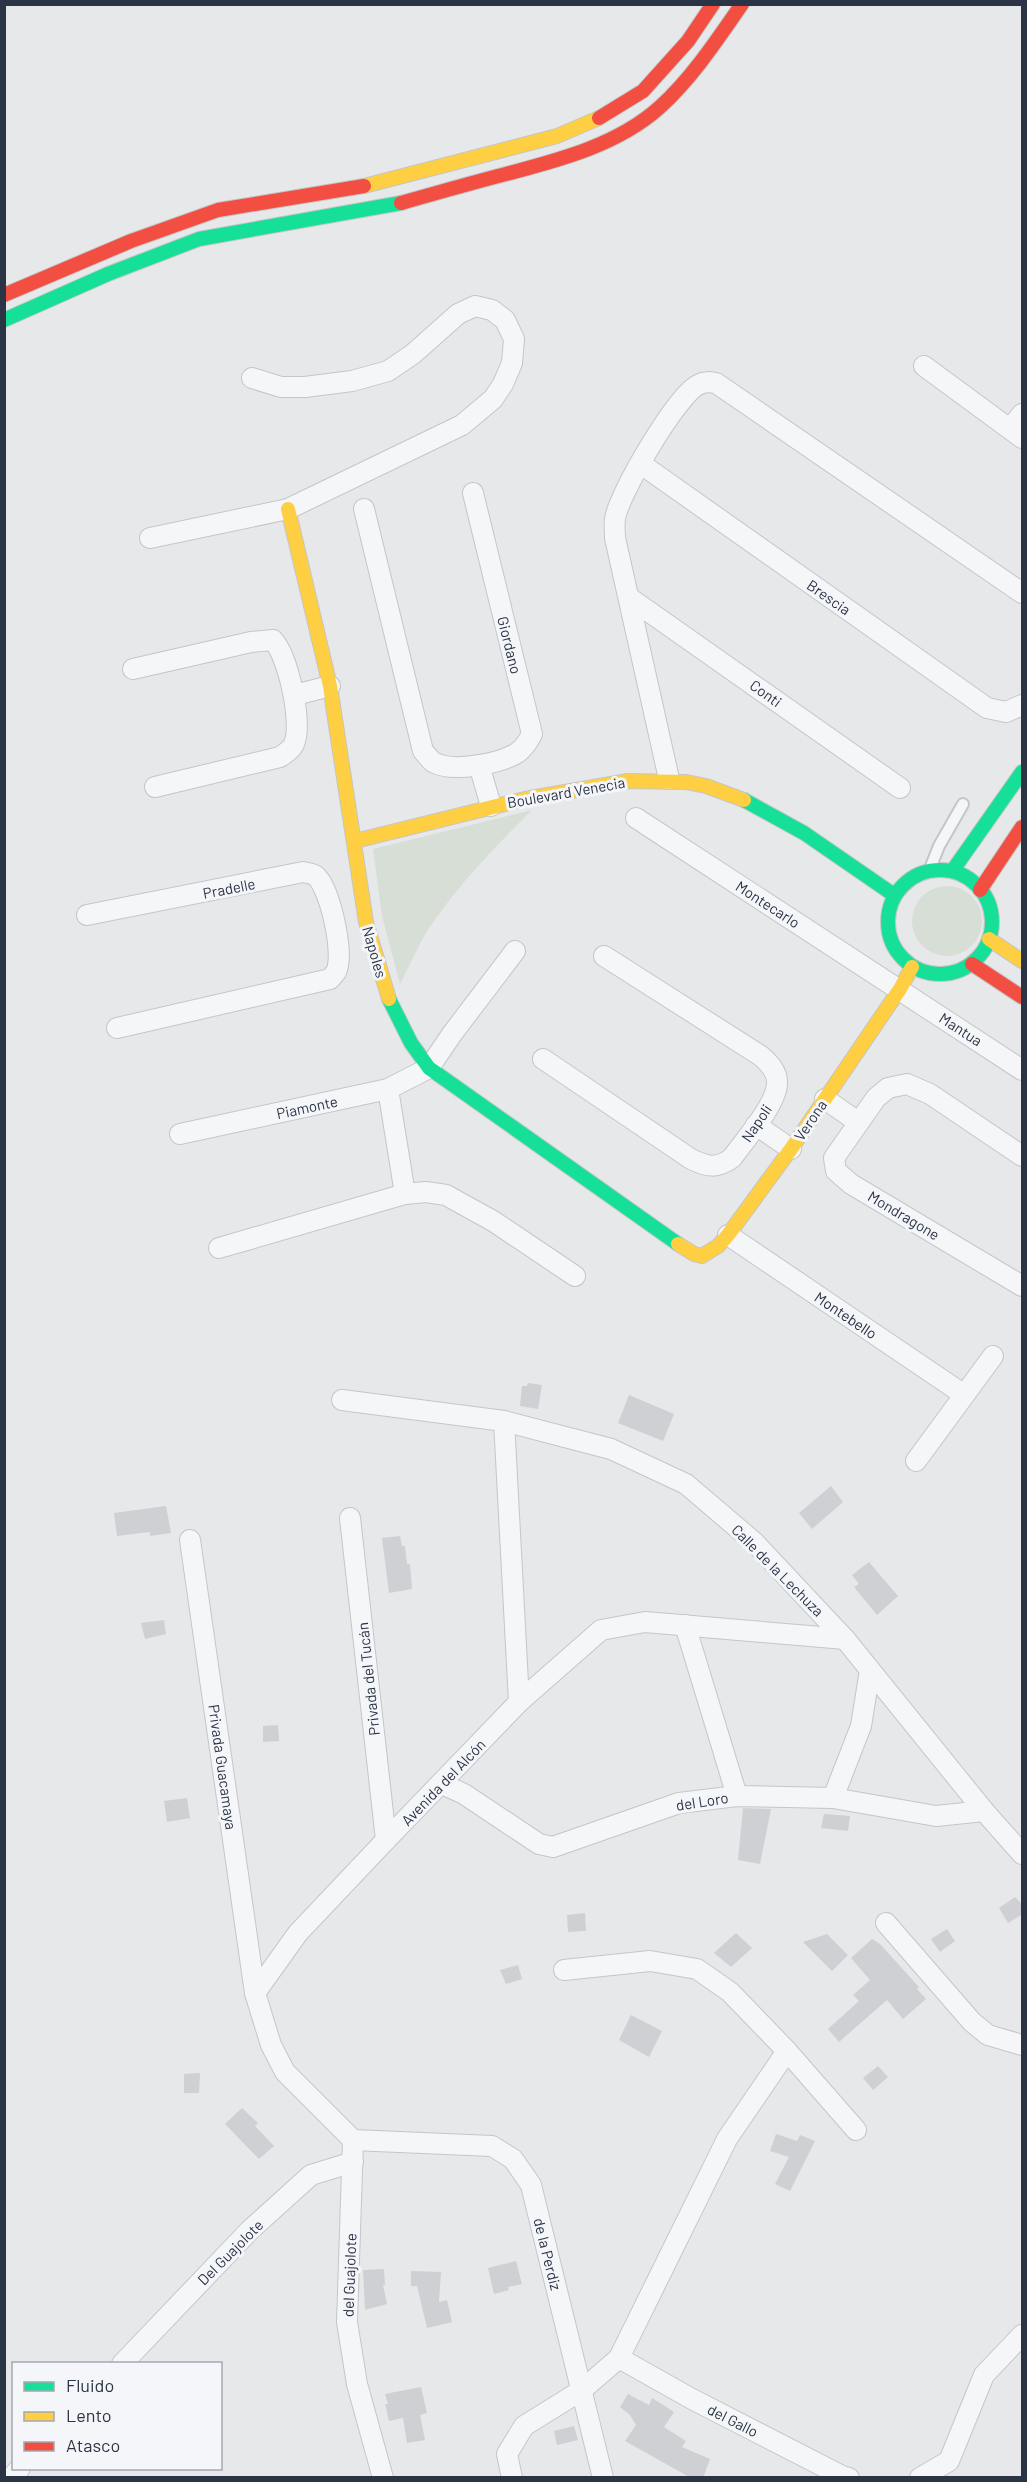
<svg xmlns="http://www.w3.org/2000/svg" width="1027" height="2482" font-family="Barlow,sans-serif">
<rect width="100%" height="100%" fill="#e6e8ea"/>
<g fill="#d6ded6">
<path d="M532 810C494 848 457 886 427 931 417 948 409 967 400 984L382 916 373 849Z"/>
<circle cx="947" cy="921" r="35"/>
</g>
<g fill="#ced0d3">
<polygon points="528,1383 542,1385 538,1409 520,1406 522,1386 527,1386"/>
<polygon points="629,1395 674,1414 663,1441 618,1423"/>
<polygon points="831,1486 843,1502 812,1529 799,1513"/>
<polygon points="166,1506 171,1533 150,1536 150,1532 117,1536 114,1513"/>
<polygon points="400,1536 402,1546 405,1546 407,1564 410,1564 412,1589 389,1593 382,1538"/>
<polygon points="869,1562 898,1596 877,1615 854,1587 859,1584 852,1575"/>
<polygon points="164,1620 166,1634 145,1639 141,1623"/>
<polygon points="278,1725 279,1741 263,1742 263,1726"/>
<polygon points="187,1798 190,1818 167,1822 164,1801"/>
<polygon points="743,1808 771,1809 760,1864 738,1860"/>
<polygon points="824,1814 850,1816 848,1831 821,1828"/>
<polygon points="1015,1897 1023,1905 1023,1914 1008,1923 999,1908"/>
<polygon points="585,1913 586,1931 568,1932 567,1915"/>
<polygon points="947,1929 955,1941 940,1952 931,1939"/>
<polygon points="736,1933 752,1948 731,1967 714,1953"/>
<polygon points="827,1934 848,1955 832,1971 803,1942"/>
<polygon points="872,1939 880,1944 919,1987 917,1989 926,1999 903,2019 887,2000 839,2042 828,2029 859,2001 853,1995 870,1980 851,1958"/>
<polygon points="518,1965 522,1979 506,1984 500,1970"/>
<polygon points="631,2015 662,2031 649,2057 619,2040"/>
<polygon points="878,2066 888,2077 873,2090 863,2078"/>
<polygon points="200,2073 199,2093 184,2093 184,2074"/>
<polygon points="242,2108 258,2123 255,2126 274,2146 259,2159 225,2124"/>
<polygon points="776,2134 797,2141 800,2135 815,2141 790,2191 775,2184 789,2157 770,2151"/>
<polygon points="516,2261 522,2284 508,2287 509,2290 494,2294 488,2268"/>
<polygon points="384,2269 385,2285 383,2285 387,2304 365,2310 363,2270"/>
<polygon points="411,2271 441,2272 439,2302 447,2300 452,2322 427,2328 417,2286 411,2286"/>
<polygon points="421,2387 427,2413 420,2415 425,2440 407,2443 403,2418 389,2421 385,2404 388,2404 385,2394"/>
<polygon points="628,2394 649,2405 652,2398 674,2412 664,2427 686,2441 682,2447 710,2459 703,2478 691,2478 625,2441 636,2425 630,2415 620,2407"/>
<polygon points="574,2426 578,2440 557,2445 554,2431"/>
</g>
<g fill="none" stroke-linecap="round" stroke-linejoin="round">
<g stroke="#c4c6c8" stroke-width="14">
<polyline id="lane" points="929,871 939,846 963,804"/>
</g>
<g stroke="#c4c6c8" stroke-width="22">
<g id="street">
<polyline points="924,366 1022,438"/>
<polyline points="1011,428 1022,414"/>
<polyline points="641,464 987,708 1006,712 1022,705"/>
<path d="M364 509 423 751C427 755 429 759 433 762 452 773 499 764 517 753 524 748 528 742 532 734L473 493"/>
<polyline points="150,538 288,509 462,425 493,399 503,384 512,363 514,339 505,320 492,310 475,306 458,314 413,354 388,371 352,381 305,387 281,387 252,378"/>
<polyline points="631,599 900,788"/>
<path d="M133 669 251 642 273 640C288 656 303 723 294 744 291 750 286 753 280 757L155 787"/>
<polyline points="295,695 330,686"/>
<polyline points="479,765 491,806"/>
<path d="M669 779 615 538C615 532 614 525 615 519 618 495 677 395 698 385 704 381 710 382 716 383L1022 593"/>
<polyline points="636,818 1022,1070"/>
<path d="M87 915 303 872C308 873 312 873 316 876 330 889 345 954 336 972 336 972 330 979 330 979L117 1028"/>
<path d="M543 1059 691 1159C707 1167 717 1169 732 1158 744 1141 776 1105 777 1084 778 1072 769 1063 761 1056L604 956"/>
<polyline points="388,1089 405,1194"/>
<polyline points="825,1099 858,1122"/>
<polyline points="756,1125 791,1149"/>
<polyline points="180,1134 388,1089 429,1068 452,1034 515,951"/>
<polyline points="1022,1156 930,1094 907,1084 888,1088 876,1098 834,1158 836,1171 851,1184 1022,1286"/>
<polyline points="728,1235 963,1394"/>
<polyline points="219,1248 405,1194 426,1192 446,1195 493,1221 575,1276"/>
<polyline points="342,1400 504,1421 611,1449 686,1484 754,1542 845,1639 984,1811 1022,1854"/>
<polyline points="504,1421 519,1702"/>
<polyline points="916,1461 993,1356"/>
<polyline points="350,1518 386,1840"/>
<polyline points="190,1540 255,1993 271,2045 285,2072 353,2140"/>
<polyline points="685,1625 737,1796"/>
<polyline points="442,1784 464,1794 539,1844 553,1847 679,1803 737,1796 833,1798 936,1816 984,1811"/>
<polyline points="833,1798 861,1726 870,1670"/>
<polyline points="886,1923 972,2022 988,2035 1022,2045"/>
<polyline points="564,1970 650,1961 697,1969 730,1992 787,2051 856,2130"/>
<polyline points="255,1993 298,1933 386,1840 519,1702 601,1630 645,1622 845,1639"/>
<polyline points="353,2140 492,2146 513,2159 531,2185 603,2478"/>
<polyline points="353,2140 347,2322 357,2384 383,2478"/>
<polyline points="619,2358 692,2399 842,2476 849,2478"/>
<polyline points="122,2364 250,2230 311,2175 353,2162"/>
<polyline points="11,2478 20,2468"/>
<polyline points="512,2478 507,2454 524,2426 582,2390 619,2358 727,2139 787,2051"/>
<polyline points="920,2478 949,2461 984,2375 1022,2335"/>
</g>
</g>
<g stroke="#c4c6c8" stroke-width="16">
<g id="fast">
<polyline points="4,320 108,274 199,239 401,203"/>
<polyline points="744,800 804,833 894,895"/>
<circle cx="940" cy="922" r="52"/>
<polyline points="953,870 1022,772"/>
<polyline points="389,999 411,1043 429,1068 678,1244"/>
</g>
</g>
<g stroke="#c4c6c8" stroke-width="16">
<g id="slow">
<polyline points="364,186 557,136 599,118"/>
<polyline points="288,509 330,686 366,922 389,999"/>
<polyline points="355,841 525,799 628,781 686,782 706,786 744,800"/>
<polyline points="989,939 1022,961"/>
<polyline points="678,1244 694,1254 702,1256 718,1246 728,1235 791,1149 900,989 912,967"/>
</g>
</g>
<g stroke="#c4c6c8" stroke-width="16">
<g id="jam">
<polyline points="599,118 643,91 688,41 713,4"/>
<path d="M401 203C436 193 471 183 506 174 559 160 618 145 660 107 692 78 717 40 742 4"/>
<polyline points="4,295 131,241 218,210 364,186"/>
<polyline points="980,890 1022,827"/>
<polyline points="972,964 1022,997"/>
</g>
</g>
<use href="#lane" stroke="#f5f6f7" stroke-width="10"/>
<use href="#street" stroke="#f5f6f7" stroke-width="20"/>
<use href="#fast" stroke="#16e098" stroke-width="14"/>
<use href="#slow" stroke="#ffcf43" stroke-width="14"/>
<use href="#jam" stroke="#f24e42" stroke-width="14"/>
</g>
<g text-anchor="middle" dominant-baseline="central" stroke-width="6" stroke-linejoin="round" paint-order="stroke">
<g font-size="15" fill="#2b3445" stroke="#f4f6f9">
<text transform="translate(829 597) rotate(35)">Brescia</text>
<text transform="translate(510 645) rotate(76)">Giordano</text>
<text transform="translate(766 693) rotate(36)">Conti</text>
<text transform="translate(566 792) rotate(-10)">Boulevard Venecia</text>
<text transform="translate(229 888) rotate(-11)">Pradelle</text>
<text transform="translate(768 904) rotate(33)">Montecarlo</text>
<text transform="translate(375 952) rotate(74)">Napoles</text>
<text transform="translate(961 1029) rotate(33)">Mantua</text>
<text transform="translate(307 1107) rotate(-12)">Piamonte</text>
<text transform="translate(810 1120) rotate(-56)">Verona</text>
<text transform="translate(756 1123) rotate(-56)">Napoli</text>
<text transform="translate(904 1215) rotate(31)">Mondragone</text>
<text transform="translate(846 1315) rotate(34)">Montebello</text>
<text transform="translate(778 1570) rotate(45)">Calle de la Lechuza</text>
<text transform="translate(368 1679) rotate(-96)">Privada del Tucán</text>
<text transform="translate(223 1767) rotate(82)">Privada Guacamaya</text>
<text transform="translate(443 1782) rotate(-46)">Avenida del Alcón</text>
<text transform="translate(702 1801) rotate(-9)">del Loro</text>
<text transform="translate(230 2252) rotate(-45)">Del Guajolote</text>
<text transform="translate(548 2254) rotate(76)">de la Perdiz</text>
<text transform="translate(349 2275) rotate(-88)">del Guajolote</text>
<text transform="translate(733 2420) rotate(27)">del Gallo</text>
</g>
</g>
<rect width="1027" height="2482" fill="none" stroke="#2b3445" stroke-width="12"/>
<rect x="12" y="2362" width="210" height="108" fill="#f4f6f9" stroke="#a4a8b1" stroke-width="1.5"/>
<rect x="24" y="2382" width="30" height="9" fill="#16e098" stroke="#a4a8b1" stroke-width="1.5"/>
<text x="66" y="2392" font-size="18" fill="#2b3445">Fluido</text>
<rect x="24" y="2412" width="30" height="9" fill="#ffcf43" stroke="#a4a8b1" stroke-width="1.5"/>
<text x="66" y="2422" font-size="18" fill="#2b3445">Lento</text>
<rect x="24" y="2442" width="30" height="9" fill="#f24e42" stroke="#a4a8b1" stroke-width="1.5"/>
<text x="66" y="2452" font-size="18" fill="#2b3445">Atasco</text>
</svg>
